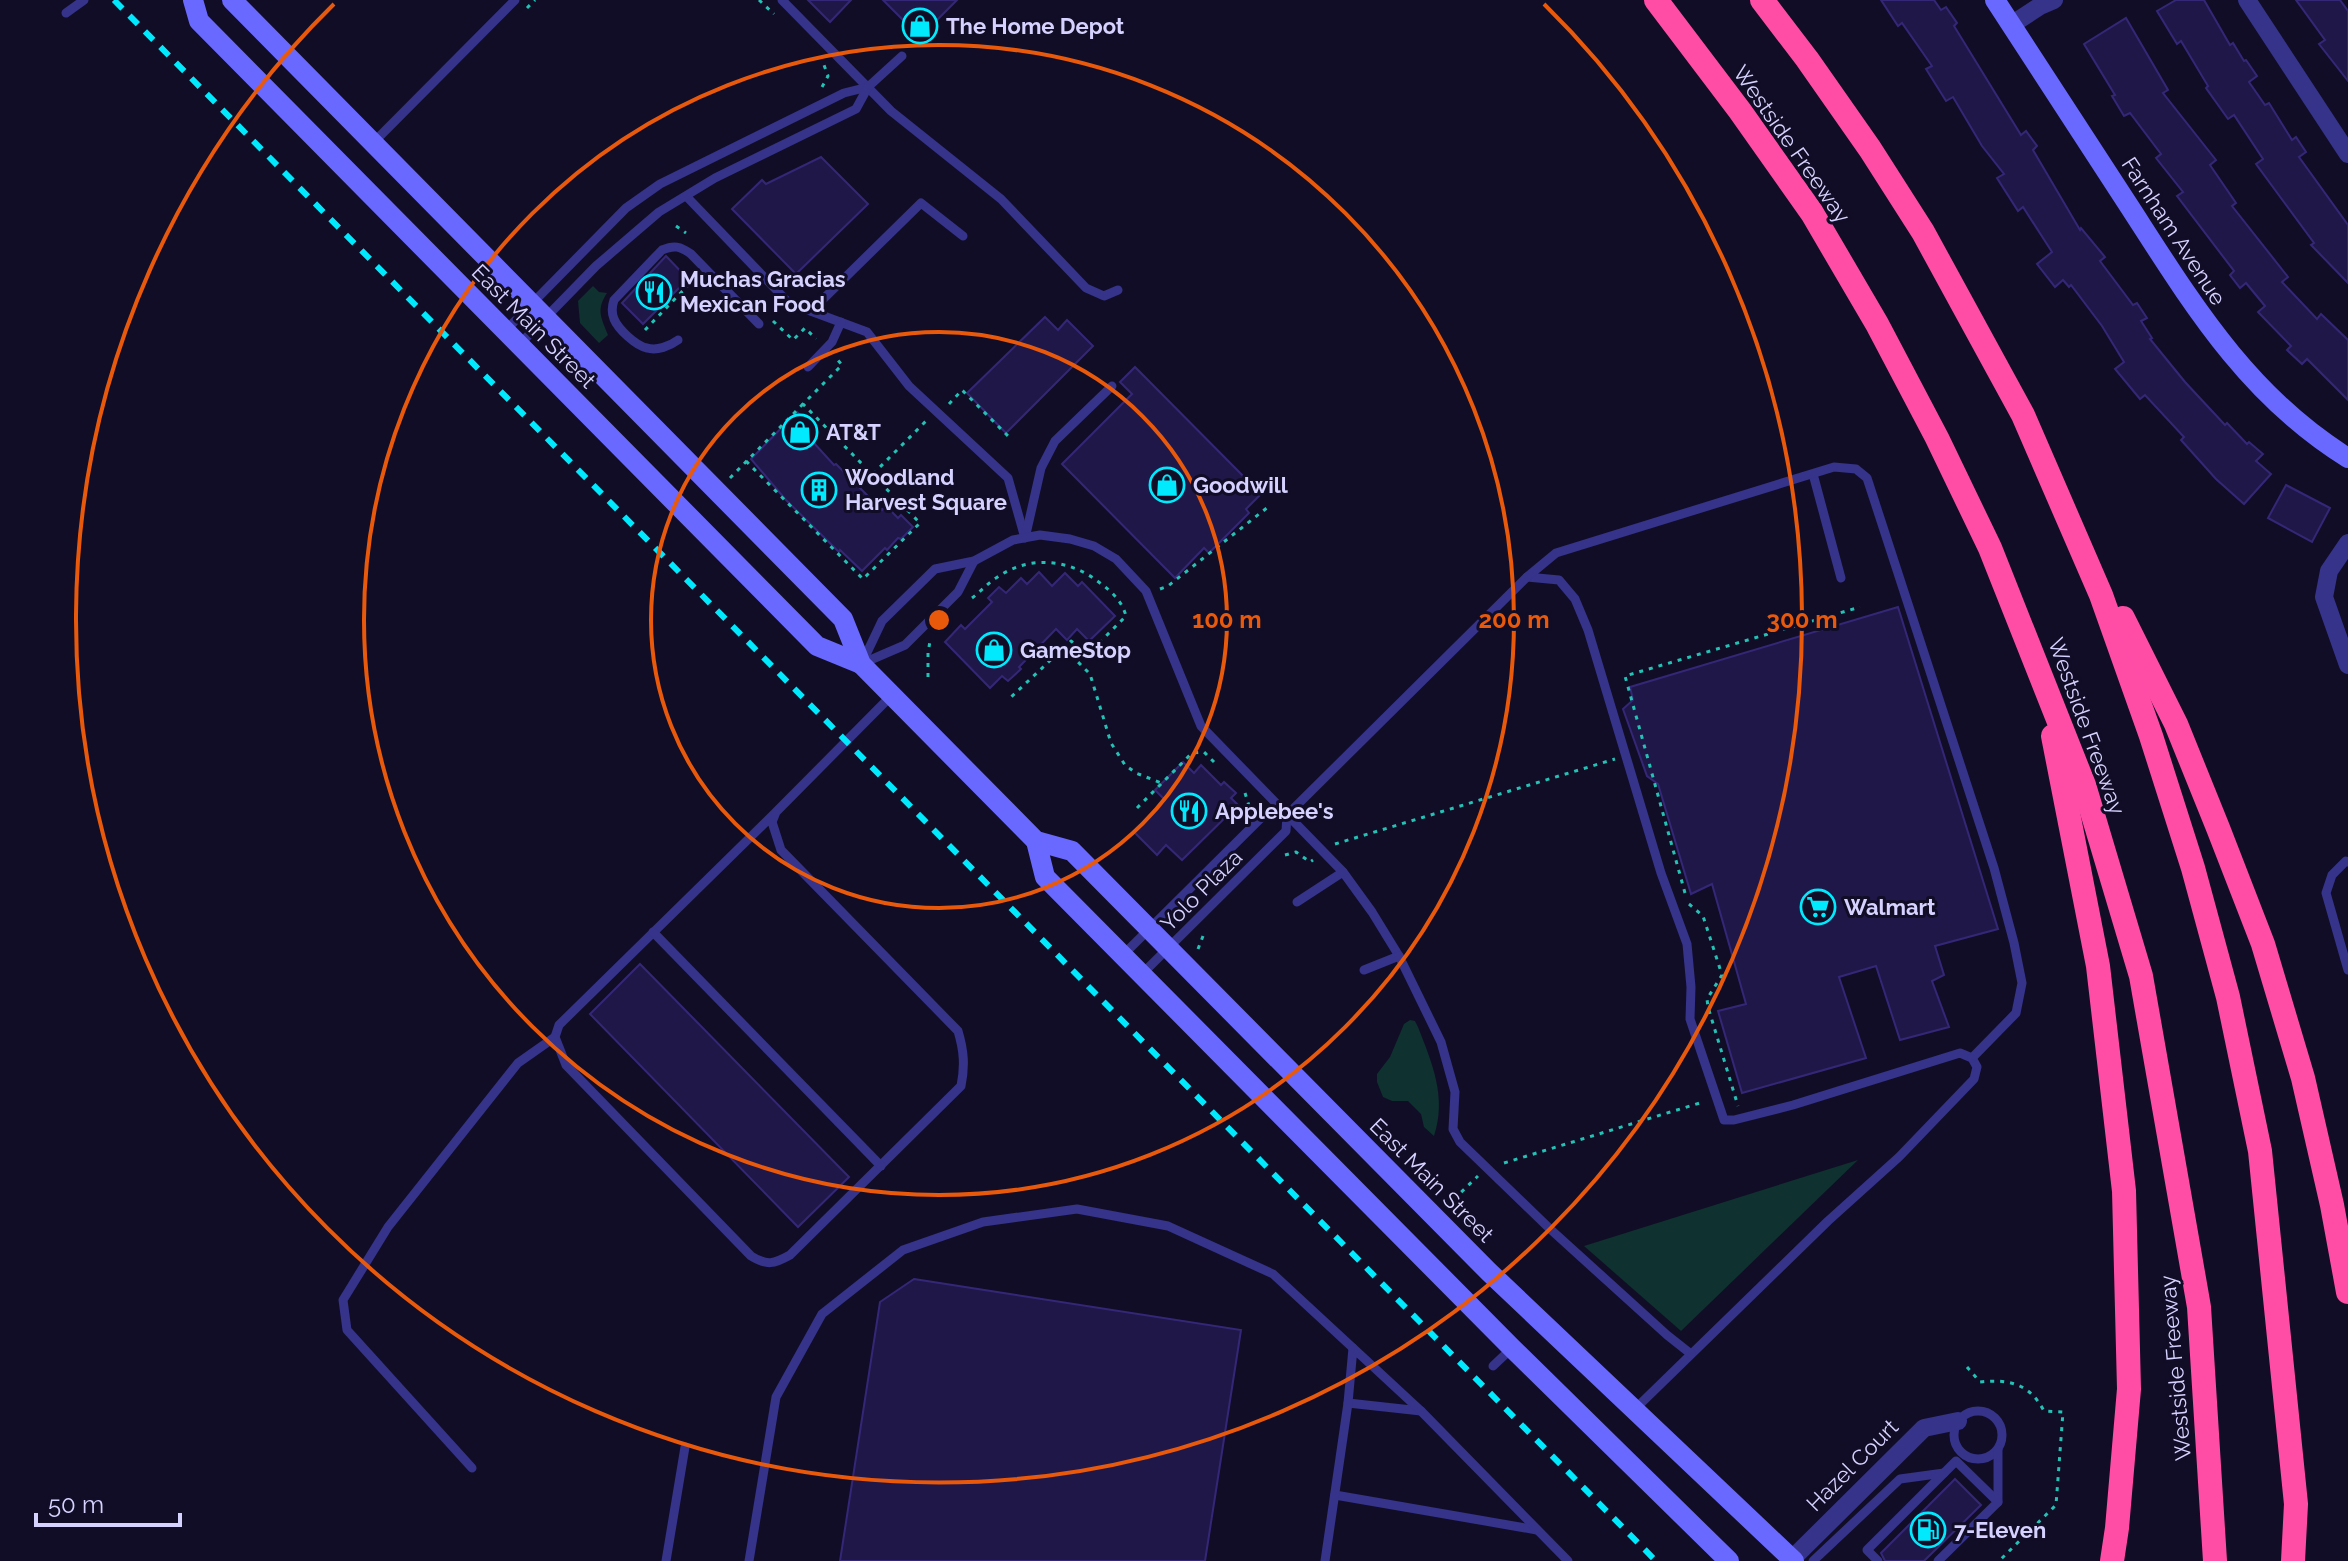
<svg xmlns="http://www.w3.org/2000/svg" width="2348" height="1561" font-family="Raleway,sans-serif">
<rect width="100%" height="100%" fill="#110d26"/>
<g fill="#0f312f">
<path d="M593 286 599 292 607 293C596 310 601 317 608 335L599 343 580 323 578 301Z"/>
<path d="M1410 1020 1415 1021 1418 1027C1432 1063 1447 1097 1434 1136L1424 1127 1421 1114 1408 1101H1392L1383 1097 1377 1082V1074L1390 1057 1404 1024Z"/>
<polygon points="1858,1160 1681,1331 1584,1246"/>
</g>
<g fill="#201749" stroke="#352777" stroke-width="2">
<polygon points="808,0 851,0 830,22"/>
<polygon points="883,0 957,0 920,37"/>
<polygon points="1881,0 1934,0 1941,10 1946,7 1957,23 1954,26 2021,135 2026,131 2037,146 2033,150 2080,230 2081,228 2105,257 2100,261 2133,305 2137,303 2147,318 2141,321 2152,338 2150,339 2185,382 2225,425 2227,423 2247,444 2249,442 2263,454 2256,461 2271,474 2244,504 2216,479 2181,440 2184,437 2145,395 2140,399 2115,369 2124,362 2102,326 2071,285 2069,287 2063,280 2055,287 2037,264 2052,252 2023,207 2018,211 1997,178 2004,174 1982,146 1953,97 1946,101 1926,69 1932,66 1902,23 1898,26"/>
<polygon points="2176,0 2204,0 2230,45 2233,43 2244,61 2246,60 2257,76 2249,82 2265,105 2269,103 2292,140 2296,137 2306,152 2299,157 2348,225 2348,283 2311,245 2314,243 2256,164 2263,159 2234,115 2228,119 2206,88 2208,86 2181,41 2177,44 2157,11"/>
<polygon points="2296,0 2340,0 2348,11 2348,81 2319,44 2325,40"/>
<polygon points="2126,18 2168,90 2163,93 2216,160 2210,165 2236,203 2232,206 2288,277 2282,282 2317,319 2321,314 2348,340 2348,400 2307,359 2302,364 2287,350 2291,346 2258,312 2265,306 2246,283 2240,288 2230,275 2234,271 2177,196 2183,192 2156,158 2161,154 2130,113 2124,116 2112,96 2115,95 2084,44"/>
<polygon points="821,157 868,204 796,274 732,209 762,180 766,184"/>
<polygon points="666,256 688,279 643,324 622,303"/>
<polygon points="1045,317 1058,330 1067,320 1093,346 1006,433 967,393"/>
<polygon points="1135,367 1261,494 1246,509 1249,513 1209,553 1204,548 1175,578 1062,464 1132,394 1120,382"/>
<polygon points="797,412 808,423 806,426 817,438 813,442 834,465 836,464 882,510 886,506 898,518 901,515 913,527 901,539 898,538 887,550 885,548 862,571 840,550 839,552 786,500 751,459"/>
<polygon points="2286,485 2330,508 2312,542 2268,518"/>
<polygon points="1039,572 1052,586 1065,573 1078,586 1082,582 1115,616 1089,641 1077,629 1067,640 1056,629 1019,667 1021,669 1008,681 1002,676 990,688 945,642 961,625 965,629 992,602 988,598 999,587 1006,593 1021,578 1027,584"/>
<polygon points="1898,607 1998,929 1935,946 1944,975 1932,981 1949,1027 1900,1040 1876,966 1839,977 1866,1058 1742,1093 1718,1011 1746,1004 1712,884 1691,894 1658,784 1647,776 1623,709 1633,700 1630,687"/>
<polygon points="1183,762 1194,773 1201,765 1221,785 1224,782 1236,793 1231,798 1238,805 1182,860 1166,845 1157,855 1134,832 1165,800 1155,790"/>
<polygon points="640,964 849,1177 798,1227 590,1014"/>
<polygon points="914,1279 1241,1330 1205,1561 840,1561 880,1302"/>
<polygon points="1955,1479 1981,1505 1924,1561 1885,1561 1881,1553"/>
</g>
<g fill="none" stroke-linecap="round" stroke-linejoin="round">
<g stroke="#24c2b5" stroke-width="3" stroke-dasharray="4 6" stroke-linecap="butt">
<polyline points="759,0 774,14"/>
<polyline points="527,8 535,0"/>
<polyline points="822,87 828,76 824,65"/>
<polyline points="676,226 686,233"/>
<polyline points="773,321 793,340 805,328 816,339"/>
<polyline points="645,330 696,277"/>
<polyline points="949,404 962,390 1011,439"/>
<polyline points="746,461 863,579 920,523 803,404 842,365 836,358"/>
<polyline points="873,474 927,420"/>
<polyline points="730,478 803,404"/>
<polyline points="1160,589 1168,586 1268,507"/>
<path d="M972 598C980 592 987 584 996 578 1028 555 1069 558 1100 583 1112 592 1122 601 1126 616L1087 655 1071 641 1010 698"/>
<polyline points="1064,648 1090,674 1111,743 1125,765 1136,773 1161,783"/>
<polyline points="928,677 928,653 930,641"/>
<polyline points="1245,793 1250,809"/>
<polyline points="1137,808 1192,753 1204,752 1217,765"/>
<polyline points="1335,844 1615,759"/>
<polyline points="1285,855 1296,852 1310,862 1313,860"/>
<polyline points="1685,893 1625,676 1860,607"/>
<polyline points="1689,904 1703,916 1722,975 1707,999 1708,1007 1738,1106"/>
<polyline points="1198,949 1203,936"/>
<polyline points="1504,1163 1703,1102"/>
<polyline points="1454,1199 1478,1176"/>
<path d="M1967 1367 1980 1382C2009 1379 2029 1383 2044 1411L2063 1412 2056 1505 1999 1561"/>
</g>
<g stroke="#35338a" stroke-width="9">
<polyline points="782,0 891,111 1001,199 1086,288 1104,296 1118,290"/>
<polyline points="66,13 84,0"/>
<polyline points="373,143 515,0"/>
<polyline points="687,197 789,303 867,332 909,386 1008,478 1025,538"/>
<polyline points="811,311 921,203 963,236"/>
<polyline points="505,331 626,208 660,184 844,93 868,87"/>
<path d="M678 340C670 346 657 351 647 348 636 346 618 329 614 319 611 312 612 306 614 300L662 250C674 245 680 246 691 254L759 324"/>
<polyline points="519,345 596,266 659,212 715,178 856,109 868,87 902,56"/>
<polyline points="808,367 832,342 841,322"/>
<polyline points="1813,474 1841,578"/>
<polyline points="1026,534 1041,468 1055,441 1112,386"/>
<polyline points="1527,577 1559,580 1575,599 1588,630 1661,873 1687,944 1691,987 1690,1019 1724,1120 1734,1120 1793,1105 1960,1053 1972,1058 1977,1067 1974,1079 1899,1157 1828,1221 1634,1410"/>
<polyline points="862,663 882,621 935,569 974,561 1013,540 1040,535 1070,539 1094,546 1116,559 1146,591 1201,726 1343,872 1372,912 1399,956 1441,1042 1455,1092 1453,1129 1460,1142 1549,1228 1667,1335 1691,1354"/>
<polyline points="861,664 905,645 958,592 974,561"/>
<path d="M776 812 559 1025 555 1037 566 1065 751 1256C767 1266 774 1264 790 1255L961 1086C965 1066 964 1051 958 1031L781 850 772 822 776 812 892 695"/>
<polyline points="1287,815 1527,577 1556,553 1834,467 1856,469 1867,478 1994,868 2014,943 2022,983 2016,1013 1972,1058"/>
<polyline points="2348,862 2346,861 2332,875 2326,893 2348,970"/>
<polyline points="1297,902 1343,872"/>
<polyline points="653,932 881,1166"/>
<polyline points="1123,955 1267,812 1287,815"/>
<polyline points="1364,970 1399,956"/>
<polyline points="1142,974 1286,831 1287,815"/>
<polyline points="1493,1366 1512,1348"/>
<polyline points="1348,1403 1421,1411"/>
<circle cx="1978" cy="1435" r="24"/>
<polyline points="472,1468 347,1330 343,1300 388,1227 518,1063 555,1037"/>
<polyline points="1335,1495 1537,1530"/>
<polyline points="1998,1502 1998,1449"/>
<polyline points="666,1561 685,1447"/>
<polyline points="749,1561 776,1397 822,1314 903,1250 983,1222 1077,1209 1168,1226 1273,1274 1353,1348"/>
<polyline points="1325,1561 1348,1403 1353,1348 1421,1411 1568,1561"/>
<polyline points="1813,1561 1900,1479 1944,1473"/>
<polyline points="1878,1561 1867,1550 1956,1461 1998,1502 1938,1561"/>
</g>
<g stroke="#35338a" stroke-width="18">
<polyline points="2247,0 2348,154"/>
<polyline points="2011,25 2040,6 2054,0"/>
<polyline points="2348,543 2329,571 2324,597 2348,665"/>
<polyline points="1790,1561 1924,1428 1958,1421"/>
</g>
<g stroke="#6a69ff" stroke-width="20">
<polyline points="193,0 199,21 817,646 861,664"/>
<polyline points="232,0 843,619 861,664 1036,841 1072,851 1489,1272 1794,1561"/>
<path d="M1995 0C2040 69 2085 139 2131 209 2193 305 2248 396 2348 458"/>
<polyline points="1036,841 1045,877 1512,1348 1729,1561"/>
</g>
<g stroke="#ff4da6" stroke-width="24">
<polyline points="1656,0 1740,111 1812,213 1877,324 1937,438 1990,548 2084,785 2141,976 2199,1307 2215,1561"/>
<polyline points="1762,0 1807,59 1870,149 1923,232 2023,415 2101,595 2151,736 2193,868 2228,997 2260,1151 2296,1504 2293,1561"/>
<polyline points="2123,618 2176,724 2218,828 2263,944 2303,1078 2332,1205 2348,1292"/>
<polyline points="2053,736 2098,966 2124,1191 2129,1389 2117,1528 2112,1561"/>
</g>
<polyline stroke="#00e9fd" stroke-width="6" stroke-dasharray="12 10" stroke-linecap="butt" points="114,0 1656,1561"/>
</g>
<g fill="none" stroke="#e8590c" stroke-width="4">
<circle cx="939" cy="620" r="288"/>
<circle cx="939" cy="620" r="575"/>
<path d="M1544 4A863 863 0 1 1 334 4"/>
</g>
<defs>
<g id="shop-ring" transform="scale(1.8)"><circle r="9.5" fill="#110d26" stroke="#00e9fd" stroke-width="1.5"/><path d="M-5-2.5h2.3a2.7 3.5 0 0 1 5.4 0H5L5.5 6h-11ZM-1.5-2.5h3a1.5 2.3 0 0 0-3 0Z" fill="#00e9fd"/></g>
<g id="restaurant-ring" transform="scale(1.8)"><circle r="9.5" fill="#110d26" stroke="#00e9fd" stroke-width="1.5"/><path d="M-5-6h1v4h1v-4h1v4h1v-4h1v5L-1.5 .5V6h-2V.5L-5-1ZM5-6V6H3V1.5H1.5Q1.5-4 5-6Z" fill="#00e9fd"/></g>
<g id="building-ring" transform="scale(1.8)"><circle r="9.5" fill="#110d26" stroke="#00e9fd" stroke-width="1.5"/><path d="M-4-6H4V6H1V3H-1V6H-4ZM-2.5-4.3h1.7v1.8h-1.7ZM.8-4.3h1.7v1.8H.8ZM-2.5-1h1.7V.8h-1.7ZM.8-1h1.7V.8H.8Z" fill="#00e9fd"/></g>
<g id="supermarket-ring" transform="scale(1.8)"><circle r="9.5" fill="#110d26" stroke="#00e9fd" stroke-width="1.5"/><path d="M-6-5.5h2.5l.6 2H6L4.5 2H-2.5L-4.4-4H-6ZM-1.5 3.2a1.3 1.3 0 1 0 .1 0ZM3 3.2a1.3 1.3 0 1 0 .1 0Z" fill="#00e9fd"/></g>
<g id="fuel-ring" transform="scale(1.8)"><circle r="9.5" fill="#110d26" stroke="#00e9fd" stroke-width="1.5"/><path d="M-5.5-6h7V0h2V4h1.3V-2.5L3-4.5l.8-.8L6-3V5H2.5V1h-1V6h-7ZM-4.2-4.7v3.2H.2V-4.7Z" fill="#00e9fd"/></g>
</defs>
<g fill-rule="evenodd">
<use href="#shop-ring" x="920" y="26"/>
<use href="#restaurant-ring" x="654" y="292"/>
<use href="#shop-ring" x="800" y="432"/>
<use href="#shop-ring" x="1167" y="485"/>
<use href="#building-ring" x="819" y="490"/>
<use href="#shop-ring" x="994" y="650"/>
<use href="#restaurant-ring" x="1189" y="811"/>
<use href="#supermarket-ring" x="1818" y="907"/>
<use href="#fuel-ring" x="1928" y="1530"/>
</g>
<g text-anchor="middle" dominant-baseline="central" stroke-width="6" stroke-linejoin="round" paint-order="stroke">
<g font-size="22" font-weight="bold" fill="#d6d2ff" stroke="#110d26" text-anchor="start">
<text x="946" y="26">The Home Depot</text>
<text x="680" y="279">Muchas Gracias<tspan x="680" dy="25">Mexican Food</tspan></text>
<text x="826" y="432">AT&amp;T</text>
<text x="845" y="477">Woodland<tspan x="845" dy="25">Harvest Square</tspan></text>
<text x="1193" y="485">Goodwill</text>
<text x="1020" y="650">GameStop</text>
<text x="1215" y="811">Applebee's</text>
<text x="1844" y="907">Walmart</text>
<text x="1954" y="1530">7-Eleven</text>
</g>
<g font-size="22" fill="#d6d2ff" stroke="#110d26">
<text transform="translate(1792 144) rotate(55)">Westside Freeway</text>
<text transform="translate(2174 231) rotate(57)">Farnham Avenue</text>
<text transform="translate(534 326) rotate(45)">East Main Street</text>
<text transform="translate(2087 726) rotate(70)">Westside Freeway</text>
<text transform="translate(1201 890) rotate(-45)">Yolo Plaza</text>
<text transform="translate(1432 1180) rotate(45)">East Main Street</text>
<text transform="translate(2175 1368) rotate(-95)">Westside Freeway</text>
<text transform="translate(1852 1465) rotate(-45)">Hazel Court</text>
</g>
</g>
<circle cx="939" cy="620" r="12" fill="#e8590c" stroke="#110d26" stroke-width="4"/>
<g font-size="24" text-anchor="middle" font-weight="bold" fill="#e8590c" stroke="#110d26" stroke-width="6" stroke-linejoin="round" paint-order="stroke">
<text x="1227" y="628">100 m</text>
<text x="1514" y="628">200 m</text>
<text x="1802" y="628">300 m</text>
</g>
<path d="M36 1513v12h144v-12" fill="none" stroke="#d6d2ff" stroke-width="4"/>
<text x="48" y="1513" font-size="24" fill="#d6d2ff" stroke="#110d26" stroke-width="6" paint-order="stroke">50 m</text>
</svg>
